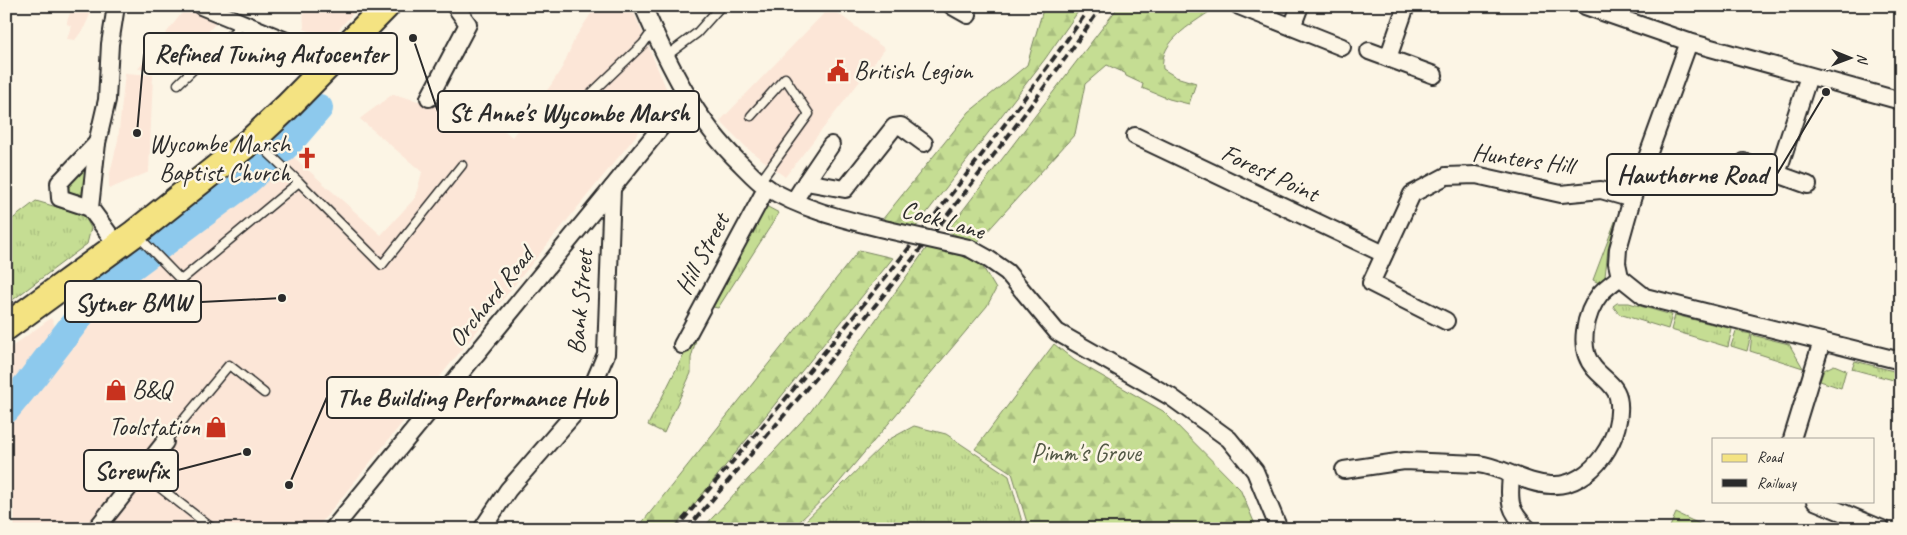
<svg xmlns="http://www.w3.org/2000/svg" width="1907" height="535" font-family="Caveat,sans-serif">
<defs>
<pattern id="grass-tufts" width="24" height="20" patternUnits="userSpaceOnUse" patternTransform="scale(1.25)"><rect width="24" height="20" fill="#c5dd93"/><path d="M3 7l-1-3M5 7V3M7 7l1-3M15 17l-1-3M17 17v-4M19 17l1-3" fill="none" stroke="#a9be7f"/></pattern>
<pattern id="forest-firs" width="22" height="20" patternUnits="userSpaceOnUse" patternTransform="scale(1.25)"><rect width="22" height="20" fill="#c5dd93"/><path d="M5 1l3.5 6h-7zM16 11l3.5 6h-7z" fill="#a9be7f"/></pattern>
</defs>
<rect width="100%" height="100%" fill="#fcf5e5"/>
<filter id="ink" filterUnits="userSpaceOnUse"><feTurbulence type="fractalNoise" baseFrequency=".02" numOctaves="2"/><feDisplacementMap in="SourceGraphic" scale="10" xChannelSelector="R" yChannelSelector="G"/><feConvolveMatrix kernelMatrix="1 2 1 2 8 2 1 2 1" color-interpolation-filters="sRGB"/></filter>
<g filter="url(#ink)">
<g fill="#fce6d7">
<polygon points="73,6 94,6 84,28 75,40 67,39 71,26 67,24 67,21"/>
<polygon points="303,6 359,6 334,35 326,37 304,29"/>
<polygon points="596,6 631,6 669,95 316,529 6,529 6,418 36,382 77,326 92,310 152,260 143,252 157,240 167,249 274,169 264,158 278,143 381,235 415,198 422,172 360,119 362,117 393,94 447,109 450,106 485,114 512,137 551,85 563,66 575,38"/>
<polygon points="830,7 885,49 785,177 748,149 720,121"/>
<polygon points="185,9 216,23 180,62 170,68 138,69"/>
<polygon points="125,73 153,75 149,172 109,189 109,177 118,140"/>
<polygon points="51,318 58,332 21,389 6,402 6,351"/>
</g>
<g fill="url(#grass-tufts)" stroke="#78845f">
<polygon points="83,166 87,166 83,195 69,192 69,184"/>
<polygon points="36,201 84,215 91,228 87,244 6,305 6,224"/>
<polygon points="766,206 779,213 718,308 713,307"/>
<polygon points="1616,219 1608,249 1605,277 1599,283 1593,280"/>
<polygon points="1617,303 1629,303 1672,315 1668,329 1619,314 1613,306"/>
<polygon points="1675,315 1732,329 1728,347 1671,330"/>
<polygon points="699,324 700,325 691,358 691,373 664,433 648,425"/>
<polygon points="1736,331 1751,334 1747,351 1731,346"/>
<polygon points="1752,335 1789,344 1803,368 1750,351"/>
<polygon points="1855,361 1901,373 1901,382 1852,369"/>
<polygon points="1834,365 1846,370 1841,388 1820,381 1824,370"/>
<polygon points="914,426 946,434 1009,476 1024,529 797,529 888,440"/>
</g>
<g fill="url(#forest-firs)" stroke="#78845f">
<polygon points="1044,6 1082,6 1045,59 915,228 882,220 969,112 1027,65"/>
<path d="M1119 6H1218C1197 21 1158 40 1163 69L1176 77 1196 83 1189 104 1169 99 1142 88 1143 84 1126 76 1125 73 1107 65 1085 84 1075 134 976 244 947 231Z"/>
<polygon points="928,246 965,257 981,264 996,289 987,306 837,485 792,529 702,529 811,411"/>
<polygon points="859,250 893,258 688,512 672,529 637,529"/>
<polygon points="1054,344 1074,360 1163,411 1240,489 1257,529 1029,529 1012,473 975,449"/>
<polygon points="1676,513 1710,529 1669,529"/>
</g>
<g fill="none" stroke-linecap="round" stroke-linejoin="round">
<polyline stroke="#8dc9ed" stroke-width="28" points="6,410 33,377 99,291 245,183 288,144 319,108"/>
<g stroke="#2b2b2b" stroke-width="11">
<g id="service">
<polyline points="665,57 697,33 721,6"/>
<polyline points="178,84 224,40 244,24"/>
<polyline points="569,115 643,44 653,30"/>
<polyline points="751,116 785,78 809,114 760,182"/>
<polyline points="299,182 382,265 462,165"/>
<polyline points="138,236 181,280 299,182 257,142"/>
<polyline points="165,442 229,365 264,393"/>
<polyline points="140,472 213,529"/>
<polyline points="275,529 276,528"/>
</g>
</g>
<g stroke="#2b2b2b" stroke-width="20">
<g id="minor">
<polyline points="116,6 110,44 107,100 97,143 90,208 117,245"/>
<polyline points="201,6 296,45 323,70"/>
<path d="M643 6C668 64 695 120 741 164 749 172 757 181 766 187 802 210 847 220 888 230"/>
<polyline points="952,6 968,15"/>
<polyline points="1239,6 1342,47"/>
<polyline points="1585,6 1689,42 1901,101"/>
<polyline points="1292,27 1300,6"/>
<polyline points="1689,42 1632,199 1618,249 1617,263 1620,277 1645,297 1901,361"/>
<polyline points="1369,51 1434,75"/>
<polyline points="1388,58 1406,6"/>
<polyline points="429,98 468,24 455,6"/>
<polyline points="1135,136 1384,254"/>
<polyline points="1744,162 1808,185"/>
<polyline points="1777,174 1809,76"/>
<polyline points="806,182 831,145"/>
<polyline points="794,201 806,182 845,189 894,127 901,126 924,143"/>
<polyline points="90,208 60,198 59,183 97,143"/>
<polyline points="969,248 987,258 1007,272 1057,332 1171,397 1229,439 1255,471 1279,529"/>
<polyline points="1446,321 1371,283 1412,194 1446,176 1476,175 1561,194 1601,190 1632,199"/>
<polyline points="682,345 767,187"/>
<polyline points="1792,439 1822,341"/>
<path d="M1344 470 1404 461 1478 464C1503 467 1525 484 1551 485 1592 488 1626 434 1618 397 1615 384 1602 378 1594 368 1577 349 1585 313 1600 294 1605 288 1614 282 1620 277"/>
<path d="M1511 475C1509 501 1508 510 1528 529"/>
<polyline points="1815,501 1882,529"/>
<polyline points="96,529 165,442"/>
<polyline points="333,529 612,188 686,96"/>
<polyline points="482,529 508,490 587,399 606,354 612,188"/>
</g>
</g>
<g stroke="#2b2b2b" stroke-width="30">
<polyline id="primary" points="6,327 135,233 253,139 287,107 386,6"/>
</g>
<use href="#service" stroke="#fcf5e5" stroke-width="8"/>
<use href="#minor" stroke="#fcf5e5" stroke-width="16"/>
<use href="#primary" stroke="#f4e382" stroke-width="26"/>
<g stroke="#2b2b2b" stroke-width="4" stroke-dasharray="8 4" stroke-linecap="butt">
<path d="M675 529C820 360 963 188 1091 6"/>
<path d="M687 529C831 362 976 188 1102 6"/>
</g>
<g stroke="#2b2b2b" stroke-width="20" stroke-linecap="butt">
<polyline id="minor-bridge" points="888,230 969,248"/>
</g>
<use href="#minor-bridge" stroke="#fcf5e5" stroke-width="16"/>
</g>
</g>
<defs>
<g id="civic-bare" transform="scale(1.725)"><path d="M-.6-6.5H3V-4.5H.6V-3L4-1V1h2V6H-6V1h2V-1L-.6-3ZM-1.2 2.5V6h2.4V2.5Z" fill="#c8321e" stroke="#fcf5e5" stroke-width="2.5" paint-order="stroke"/></g>
<g id="church-bare" transform="scale(1.725)"><path d="M-1.2-6h2.4v3.5h3.3v2.4h-3.3V6h-2.4V-.1h-3.3v-2.4h3.3Z" fill="#c8321e" stroke="#fcf5e5" stroke-width="2.5" paint-order="stroke"/></g>
<g id="shop-bare" transform="scale(1.725)"><path d="M-5-2.5h2.3a2.7 3.5 0 0 1 5.4 0H5L5.5 6h-11ZM-1.5-2.5h3a1.5 2.3 0 0 0-3 0Z" fill="#c8321e" stroke="#fcf5e5" stroke-width="2.5" paint-order="stroke"/></g>
</defs>
<g fill-rule="evenodd">
<use href="#civic-bare" x="838" y="71"/>
<use href="#church-bare" x="307" y="158"/>
<use href="#shop-bare" x="116" y="390"/>
<use href="#shop-bare" x="216" y="427"/>
</g>
<g text-anchor="middle" dominant-baseline="central" stroke-width="5" stroke-linejoin="round" paint-order="stroke">
<g font-size="25" fill="#2b2b2b" stroke="#fcf5e5" text-anchor="start">
<text x="854" y="71">British Legion</text>
<text x="290" y="144" text-anchor="end">Wycombe Marsh<tspan x="290" dy="29">Baptist Church</tspan></text>
<text x="132" y="390">B&amp;Q</text>
<text x="200" y="427" text-anchor="end">Toolstation</text>
</g>
<g font-size="25" fill="#2b2b2b" stroke="#fcf5e5">
<text transform="translate(1523 159) rotate(8)">Hunters Hill</text>
<text transform="translate(1270 173) rotate(25)">Forest Point</text>
<text transform="translate(943 220) rotate(16)">Cock Lane</text>
<text transform="translate(702 254) rotate(-62)">Hill Street</text>
<text transform="translate(491 297) rotate(-51)">Orchard Road</text>
<text transform="translate(580 302) rotate(-85)">Bank Street</text>
</g>
<g font-size="25" fill="#525845" stroke="#fcf5e5">
<text x="1086" y="453">Pimm's Grove</text>
</g>
</g>
<path fill="none" stroke="#2b2b2b" stroke-width="2" d="M137 133L144 53M413 38L438 112M1826 92L1777 174M282 298L201 302M289 485L327 397M247 452L178 470"/>
<g fill="#2b2b2b" stroke="#fcf5e5" stroke-width="2">
<circle cx="137" cy="133" r="5"/>
<circle cx="413" cy="38" r="5"/>
<circle cx="1826" cy="92" r="5"/>
<circle cx="282" cy="298" r="5"/>
<circle cx="289" cy="485" r="5"/>
<circle cx="247" cy="452" r="5"/>
</g>
<g fill="#fcf5e5" stroke="#2b2b2b" stroke-width="2">
<rect x="144" y="33" width="253" height="41" rx="5"/>
<rect x="438" y="91" width="261" height="41" rx="5"/>
<rect x="1607" y="154" width="170" height="41" rx="5"/>
<rect x="65" y="281" width="136" height="41" rx="5"/>
<rect x="327" y="377" width="290" height="41" rx="5"/>
<rect x="84" y="450" width="94" height="41" rx="5"/>
</g>
<g font-size="26" text-anchor="middle" font-weight="bold" fill="#2b2b2b">
<text x="271" y="62">Refined Tuning Autocenter</text>
<text x="569" y="121">St Anne's Wycombe Marsh</text>
<text x="1692" y="183">Hawthorne Road</text>
<text x="133" y="311">Sytner BMW</text>
<text x="472" y="406">The Building Performance Hub</text>
<text x="131" y="479">Screwfix</text>
</g>
<rect width="1907" height="535" fill="none" stroke="#fcf5e5" stroke-width="25"/>
<rect x="12" y="12" width="1882" height="510" fill="none" stroke="#2b2b2b" stroke-width="2" filter="url(#ink)"/>
<rect x="1712" y="438" width="162" height="65" fill="#fcf5e5" stroke="#a8a49b"/>
<rect x="1722" y="454" width="25" height="8" fill="#f4e382" stroke="#a8a49b"/>
<text x="1757" y="462" font-size="15" fill="#2b2b2b">Road</text>
<rect x="1722" y="479" width="25" height="8" fill="#2b2b2b" stroke="#a8a49b"/>
<text x="1757" y="488" font-size="15" fill="#2b2b2b">Railway</text>
<g transform="translate(1850 58) rotate(91)" stroke="#fcf5e5" stroke-width="4" paint-order="stroke">
<path d="M0-4L9 19L0 12L-9 19Z" fill="#2b2b2b"/>
<text y="-8" font-size="14" font-weight="bold" text-anchor="middle" fill="#2b2b2b">N</text>
</g>
</svg>
